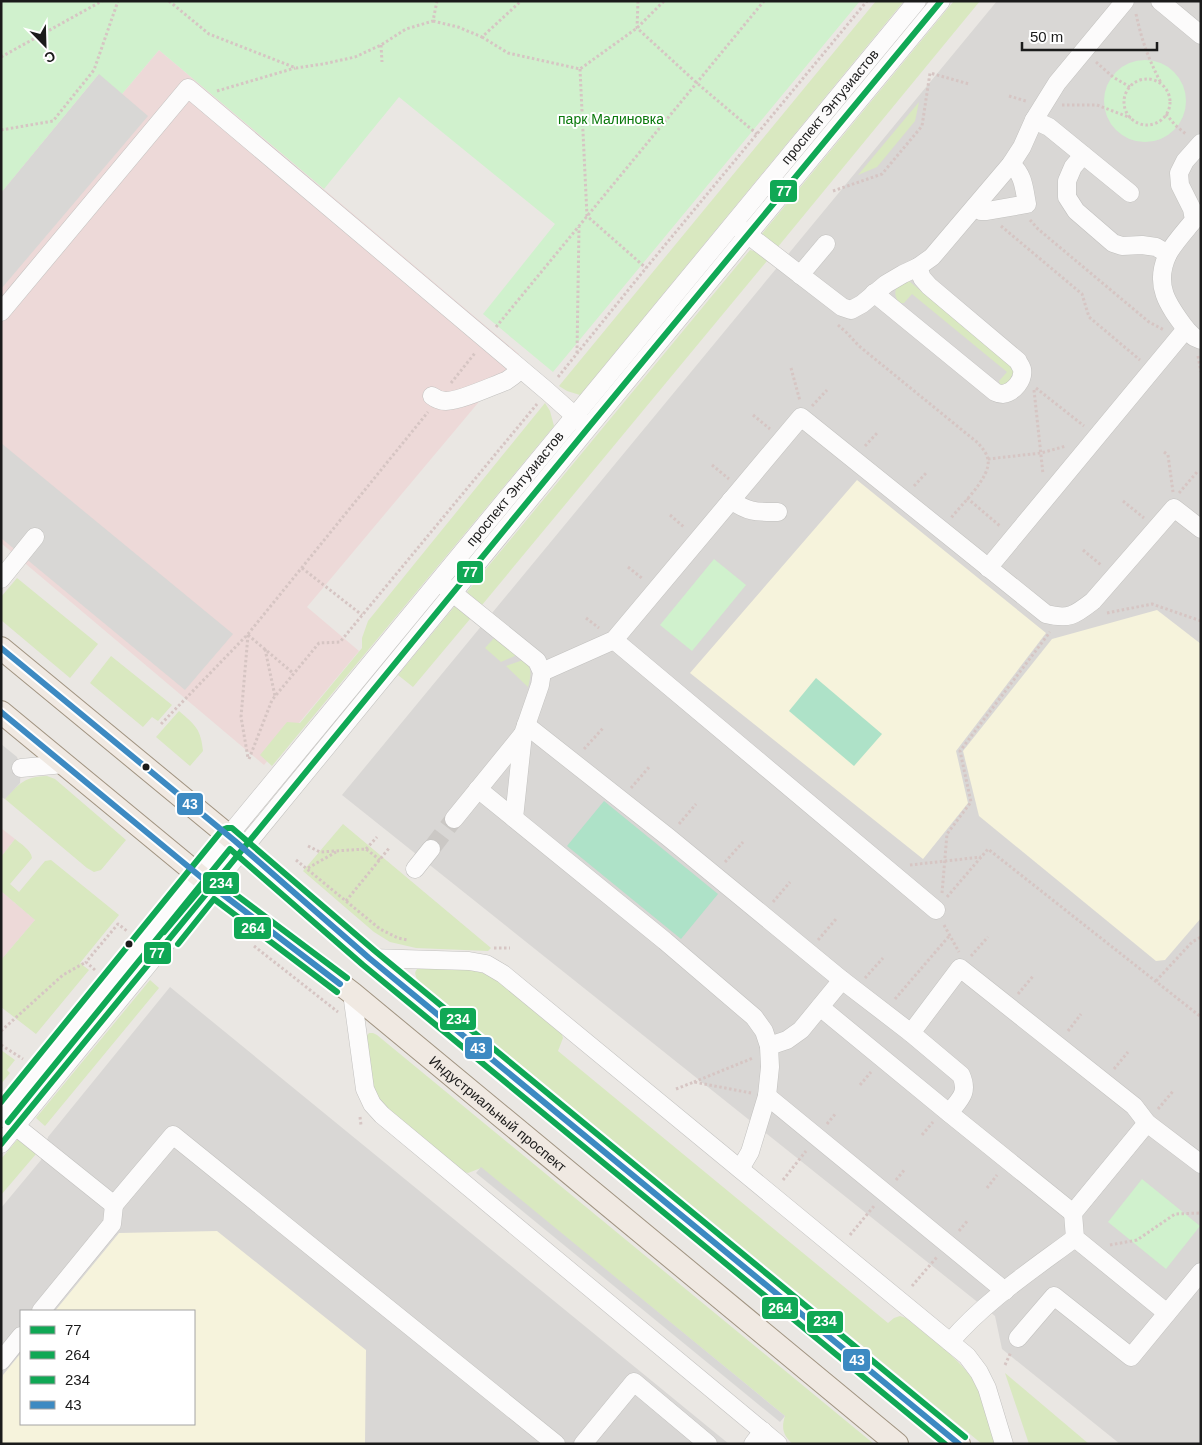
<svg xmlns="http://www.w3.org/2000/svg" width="1202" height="1445" font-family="Helvetica,sans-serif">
<rect width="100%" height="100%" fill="#eae7e3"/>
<g fill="#d9d7d5" fill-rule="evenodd">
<polygon points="997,1 1201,1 1201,1444 1120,1444 1002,1349 995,1316 342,795"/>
<path d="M170 987 729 1444H1V1208L41 1160 48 1137ZM21 1311H194V1424H21Z"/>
</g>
<g fill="#edd9d8">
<polygon points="159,50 519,354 307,607 359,651 264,765 1,543 1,193 99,74 122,94"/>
<polygon points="1,828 15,839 1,857"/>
<polygon points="1,891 35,920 1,960"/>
</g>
<g fill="#f6f3dc">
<polygon points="857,480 1046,633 956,751 968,803 923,859 690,673"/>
<polygon points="1157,610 1201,644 1201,918 1165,960 1156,961 979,816 963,751 1052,639"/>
<polygon points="217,1231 366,1350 365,1444 1,1444 1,1386 3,1375 21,1353 21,1424 194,1424 194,1311 55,1311 119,1233"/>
</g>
<g fill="#d9e8c0">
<polygon points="876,1 904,1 580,395 567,391 559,386"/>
<polygon points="954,1 980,1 777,248 761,235"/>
<polygon points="919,102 915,121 877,167 858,175"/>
<polygon points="750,250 757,252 767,261 482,605 467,592"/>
<path d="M904 280 909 281 1012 367 1015 371 1011 382 1002 386 1000 384 999 381 1007 372 912 294 904 303H900C892 295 895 285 904 280Z"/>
<polygon points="545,403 550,411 554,426 272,766 260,755 287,722 300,723 362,648 362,638 368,621"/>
<polygon points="17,578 98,644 70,678 1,620 1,597"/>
<polygon points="455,606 470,619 413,687 398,675"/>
<polygon points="495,637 517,655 501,662 485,648"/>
<polygon points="111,656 172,705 158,721 152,717 143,727 90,683"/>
<path d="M523 660C533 668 531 675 528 687L506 666Z"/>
<path d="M179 711C195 725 201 729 203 751L190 766 156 737Z"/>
<path d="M47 776 55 779 126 840 101 870 94 872 87 868 5 799C20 783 24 777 47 776Z"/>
<polygon points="343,824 491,948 488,951 416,948 390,942 374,932 303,871"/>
<path d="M15 839C21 844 31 850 32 858L10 884 19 892 45 861 51 860 119 915 80 963 89 970 36 1034 1 1007V960L35 920 1 891V857Z"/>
<path d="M418 968 461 969 477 971 490 976 503 984 561 1032 563 1038 558 1051 888 1323 894 1318 900 1316 906 1318C927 1336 964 1361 976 1385 985 1403 989 1425 995 1444H982L417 979C415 974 414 972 418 968Z"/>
<polygon points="150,980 159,988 45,1126 36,1118"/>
<path d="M369 1033H373L377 1035 874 1444H793C783 1436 781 1428 785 1416L481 1168 468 1173 461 1171 388 1110 379 1100 373 1089 366 1037Z"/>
<polygon points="1,1050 15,1060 7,1070 10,1073 1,1084"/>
<polygon points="18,1139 36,1154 1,1195 1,1159"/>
<polygon points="1005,1373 1089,1444 1029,1444"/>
</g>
<g fill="#d0f1cd">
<polygon points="1,1 860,1 553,372 483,314 555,224 399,97 324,189 159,50 122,94 98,75 1,193"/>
<circle cx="1145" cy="101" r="41"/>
<polygon points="714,559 746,585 692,651 660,625"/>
<polygon points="1142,1179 1200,1226 1166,1269 1108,1222"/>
</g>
<g fill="#aee2c8">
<polygon points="816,678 882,734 854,766 789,711"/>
<polygon points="604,801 718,894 681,939 567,846"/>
</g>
<g fill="#d8d7d5">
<polygon points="99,74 148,116 1,289 1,193"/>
<polygon points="1,443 233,634 185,690 1,538"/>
<polygon points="1,744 17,757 21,768 20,783 5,799 1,797"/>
<polygon points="481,1167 785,1416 780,1422 476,1173"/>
</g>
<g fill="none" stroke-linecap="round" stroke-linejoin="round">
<polyline stroke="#cbc8c5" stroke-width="18" stroke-dasharray="18 9" stroke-linecap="butt" points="431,849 454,819"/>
<g stroke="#c2c1bf" stroke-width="19">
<g id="minor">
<polyline points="1160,1 1201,35"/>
<polyline points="1034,120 1049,127 1130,193"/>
<polyline points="1083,155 1073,167 1067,181 1067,197 1076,211 1113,243 1122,246 1142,245 1156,247 1168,254"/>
<path d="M975 207 981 211H987L1027 204C1024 189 1024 175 1011 164"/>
<polyline points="738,227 842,307 851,310 862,304 886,284 903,274 918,267 932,257 1011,164 1022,147 1034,120 1057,83 1125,1"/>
<polyline points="800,275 826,244"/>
<path d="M874 293 995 392C997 393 1001 394 1003 394 1014 392 1024 380 1022 369 1021 366 1019 364 1018 361L929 286 922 278 918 267"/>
<polyline points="1,312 188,88 547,391 584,424"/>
<path d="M1186 329C1168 305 1153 285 1168 254 1174 243 1186 230 1194 220L1192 209 1180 185 1179 173 1185 161 1201 143"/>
<path d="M432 396C436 399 441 401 446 401 460 401 492 386 506 381L513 376 520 370"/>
<path d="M731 500C749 513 757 512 778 512"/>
<polyline points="988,568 1186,329 1194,337 1201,340"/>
<polyline points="1,579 35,537"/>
<polyline points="443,585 537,661 542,672 540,685 523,734 454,819"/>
<polyline points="614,640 936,910"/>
<path d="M542 672 614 640 801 417 1046 614C1069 620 1075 615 1093 601L1174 508 1201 529"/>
<path d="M526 725 668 837 842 980 911 1033 961 1075C969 1093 960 1099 949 1113"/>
<polyline points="21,768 64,764"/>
<polyline points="478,789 665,941 754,1017 764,1031 769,1046 770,1067 767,1096 750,1152 740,1169"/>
<polyline points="514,818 523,734"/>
<polyline points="415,869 431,849"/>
<polyline points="369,958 469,961 486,964 503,974 967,1356 979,1372 987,1388 1004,1444"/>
<polyline points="352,993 365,1089 372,1104 382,1115 778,1444"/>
<polyline points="820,1007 949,1113 1073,1213"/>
<polyline points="911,1033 960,968 1134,1106 1147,1123 1201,1164"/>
<polyline points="769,1046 787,1040 801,1030 842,980"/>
<polyline points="767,1096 1005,1291"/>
<path id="s1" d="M1 1116 197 874 917 1"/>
<polyline points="8,1120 114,1205 173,1135 556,1444"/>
<polyline points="1147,1123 1073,1213 1075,1238 1167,1313"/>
<polyline points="1,1144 588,428 941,1"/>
<polyline points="41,1311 112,1224 114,1205"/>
<polyline points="1018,1338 1054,1296 1131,1357 1201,1272"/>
<path d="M950 1342C985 1301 1032 1270 1075 1238"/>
<polyline points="1,1361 21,1336"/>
<polyline points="583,1444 634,1382 708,1444"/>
<polyline points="753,1444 763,1431"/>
</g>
</g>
<g stroke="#a09380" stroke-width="24">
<g id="major">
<polyline points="1,648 235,841 369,958 959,1444"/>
<path id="s2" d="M1 712 213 887 352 993 897 1444"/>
</g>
</g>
<g stroke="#d6c5c3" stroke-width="3" stroke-dasharray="2.5 2.5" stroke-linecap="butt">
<polyline points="169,1 209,34 296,68 323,64 355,57 381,45 406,29 433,21 437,1"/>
<polyline points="638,1 637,28 698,84 757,134"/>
<path d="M1136 14C1142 41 1148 58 1161 83"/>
<polyline points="433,21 458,27 482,37 521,1"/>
<polyline points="482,37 508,53 580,69 637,28 664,1"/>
<polyline points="381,45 382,62"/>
<polyline points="1,57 102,1"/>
<polyline points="1096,62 1113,77 1130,87"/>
<polyline points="580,69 587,216 646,268"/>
<circle cx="1147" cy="102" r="23"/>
<polyline points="217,91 295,68"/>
<polyline points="1009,96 1026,101"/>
<polyline points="1062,105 1097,105 1131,118"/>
<polyline points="1166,114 1175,125 1187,135"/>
<polyline points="1,130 53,121 94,70 118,1"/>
<polyline points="833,191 882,174 922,126 930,73 969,84"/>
<polyline points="1030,220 1038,229 1149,322 1164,330"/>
<polyline points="1001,226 1082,294 1089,317 1140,360"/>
<path d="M838 325 847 333 859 346 978 443C982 448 987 453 988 460 991 477 961 505 951 518"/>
<polyline points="496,327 764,1"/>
<polyline points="577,353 579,227"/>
<polyline points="1198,356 1201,372"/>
<polyline points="791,368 800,401"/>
<polyline points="558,377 646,268 867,1"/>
<polyline points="451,383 475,353"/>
<polyline points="1036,388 1084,426"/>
<polyline points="1034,390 1043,474"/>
<polyline points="812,406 827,390"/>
<polyline points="753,415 770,429"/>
<polyline points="865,446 878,432"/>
<polyline points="1164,452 1168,455 1173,492"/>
<polyline points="988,459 1041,453 1066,446"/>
<polyline points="712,465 729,479"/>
<polyline points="914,486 927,472"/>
<polyline points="1179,493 1197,472"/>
<polyline points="967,498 1000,526"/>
<polyline points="1123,501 1144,518"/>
<polyline points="670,515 685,528"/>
<polyline points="1083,550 1101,565"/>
<polyline points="628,567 643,579"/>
<polyline points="302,568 362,615"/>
<polyline points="1107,613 1152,604 1201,621"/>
<polyline points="586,618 599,628"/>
<polyline points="248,635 241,717 248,758"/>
<polyline points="248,635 293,673"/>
<polyline points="265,649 275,696"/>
<polyline points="161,724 248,634 428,412"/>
<polyline points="584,749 604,727"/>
<polyline points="249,759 272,700 319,643 340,642 537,404"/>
<polyline points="631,788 650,766"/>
<polyline points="679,824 696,804"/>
<polyline points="308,846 320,852 366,849 380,860"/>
<polyline points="366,849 377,837"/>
<polyline points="296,860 380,929 398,938 408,940"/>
<polyline points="725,862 743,842"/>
<polyline points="910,865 981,857"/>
<polyline points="308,868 336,852"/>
<polyline points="942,893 947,834 971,802 960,751 1050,632"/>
<polyline points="947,897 988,849 1201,1017"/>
<polyline points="346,901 390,847"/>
<polyline points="773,902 790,882"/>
<polyline points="944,925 959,952"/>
<polyline points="818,940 836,919"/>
<polyline points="254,946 338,1012"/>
<polyline points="494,948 510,948"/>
<polyline points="971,956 988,937"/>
<polyline points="95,970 86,962 118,924 127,931"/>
<polyline points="865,978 883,958"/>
<polyline points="1156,981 1192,942 1201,937"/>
<polyline points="1018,994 1034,975"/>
<polyline points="895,999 950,935"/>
<polyline points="1,1031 63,975 86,962"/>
<polyline points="1068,1031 1081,1014"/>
<polyline points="1,1045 23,1059"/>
<polyline points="1114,1069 1128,1052"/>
<polyline points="694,1082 753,1058"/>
<polyline points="860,1085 871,1072"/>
<polyline points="676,1089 694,1082 751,1093"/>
<polyline points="1158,1109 1174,1090"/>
<polyline points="360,1117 361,1125"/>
<polyline points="827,1124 836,1113"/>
<polyline points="922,1135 933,1122"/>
<polyline points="783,1180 806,1151"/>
<polyline points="896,1180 905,1169"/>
<polyline points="987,1188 997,1175"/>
<polyline points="959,1231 968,1220"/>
<polyline points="850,1235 874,1206"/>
<polyline points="1110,1245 1137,1240 1175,1214 1201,1213"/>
<polyline points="912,1286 937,1257"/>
<polyline points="1005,1365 1011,1352"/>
</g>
<use href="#minor" stroke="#fcfbfb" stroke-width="18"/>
<use href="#major" stroke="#f0e9e2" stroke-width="22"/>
<g stroke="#fff" stroke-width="10">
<polyline id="bus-1" points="1,1144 588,428 941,1"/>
</g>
<g stroke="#fff" stroke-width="10">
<g id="bus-2">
<polyline points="178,944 214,899 337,992"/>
<polyline points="8,1122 230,849 363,965 945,1444"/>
</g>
</g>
<g stroke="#fff" stroke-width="10">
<g id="bus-3">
<polyline points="164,932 207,881 210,879 215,879 347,978"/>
<polyline points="1,1102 222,830 227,828 232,828 375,951 965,1437"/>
</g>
</g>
<g stroke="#fff" stroke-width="10">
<g id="bus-4">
<polyline points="1,648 235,841 369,958 959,1444"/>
<polyline points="1,712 213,887 340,984"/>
</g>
</g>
<use href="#bus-1" stroke="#10a855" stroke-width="6"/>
<use href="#bus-2" stroke="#10a855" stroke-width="6"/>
<use href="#bus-3" stroke="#10a855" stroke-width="6"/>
<use href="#bus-4" stroke="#3d8ac2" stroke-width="6"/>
</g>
<g fill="#1b1b1b" stroke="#fff" stroke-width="2">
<circle cx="146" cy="767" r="4.5"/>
<circle cx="129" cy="944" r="4.5"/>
</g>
<g text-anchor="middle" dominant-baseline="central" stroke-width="4" stroke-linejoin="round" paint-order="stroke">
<g font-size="14" fill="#1b1b1b" stroke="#fff">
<text stroke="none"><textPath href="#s1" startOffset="1306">проспект Энтузиастов</textPath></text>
<text stroke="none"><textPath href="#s1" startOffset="811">проспект Энтузиастов</textPath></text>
<text stroke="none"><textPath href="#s2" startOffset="639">Индустриальный проспект</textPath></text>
</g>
<g font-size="14" fill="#09790b" stroke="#fff">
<text x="611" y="119">парк Малиновка</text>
</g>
</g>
<g stroke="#fff" stroke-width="2">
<rect x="769" y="179" width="29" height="24" rx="5" fill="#10a855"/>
<rect x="456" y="560" width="28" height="24" rx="5" fill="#10a855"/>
<rect x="176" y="792" width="28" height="24" rx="5" fill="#3d8ac2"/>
<rect x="202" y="871" width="38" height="24" rx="5" fill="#10a855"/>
<rect x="233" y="916" width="39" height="24" rx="5" fill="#10a855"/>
<rect x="143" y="941" width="29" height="24" rx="5" fill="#10a855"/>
<rect x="439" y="1007" width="38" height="24" rx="5" fill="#10a855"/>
<rect x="464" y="1036" width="29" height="24" rx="5" fill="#3d8ac2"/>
<rect x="761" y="1296" width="38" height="24" rx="5" fill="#10a855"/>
<rect x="806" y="1310" width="38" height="24" rx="5" fill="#10a855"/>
<rect x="842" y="1348" width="29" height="24" rx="5" fill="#3d8ac2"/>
</g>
<g font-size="14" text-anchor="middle" font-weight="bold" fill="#fff">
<text x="784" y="196">77</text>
<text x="470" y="577">77</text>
<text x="190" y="809">43</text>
<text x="221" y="888">234</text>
<text x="253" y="933">264</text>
<text x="157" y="958">77</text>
<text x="458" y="1024">234</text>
<text x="478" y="1053">43</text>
<text x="780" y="1313">264</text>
<text x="825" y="1326">234</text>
<text x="857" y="1365">43</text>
</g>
<rect width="1202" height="1445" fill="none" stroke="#1b1b1b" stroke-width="5"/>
<rect x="20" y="1310" width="175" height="115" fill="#ffffff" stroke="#a4a4a4"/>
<rect x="30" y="1326" width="25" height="8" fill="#10a855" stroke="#a4a4a4"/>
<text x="65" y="1335" font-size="15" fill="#1b1b1b">77</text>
<rect x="30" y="1351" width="25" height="8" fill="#10a855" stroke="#a4a4a4"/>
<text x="65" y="1360" font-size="15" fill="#1b1b1b">264</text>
<rect x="30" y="1376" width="25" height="8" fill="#10a855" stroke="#a4a4a4"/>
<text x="65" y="1385" font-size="15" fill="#1b1b1b">234</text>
<rect x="30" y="1401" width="25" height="8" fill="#3d8ac2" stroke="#a4a4a4"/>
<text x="65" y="1410" font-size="15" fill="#1b1b1b">43</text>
<g transform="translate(45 45) rotate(157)" stroke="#ffffff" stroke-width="4" paint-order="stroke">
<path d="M0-4L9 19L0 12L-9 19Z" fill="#1b1b1b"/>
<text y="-8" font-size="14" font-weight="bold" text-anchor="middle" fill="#1b1b1b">С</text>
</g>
<path d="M1022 42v8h135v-8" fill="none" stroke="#1b1b1b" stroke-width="2.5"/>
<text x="1030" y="42" font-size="15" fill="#1b1b1b" stroke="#ffffff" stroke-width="4" paint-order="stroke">50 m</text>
</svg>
